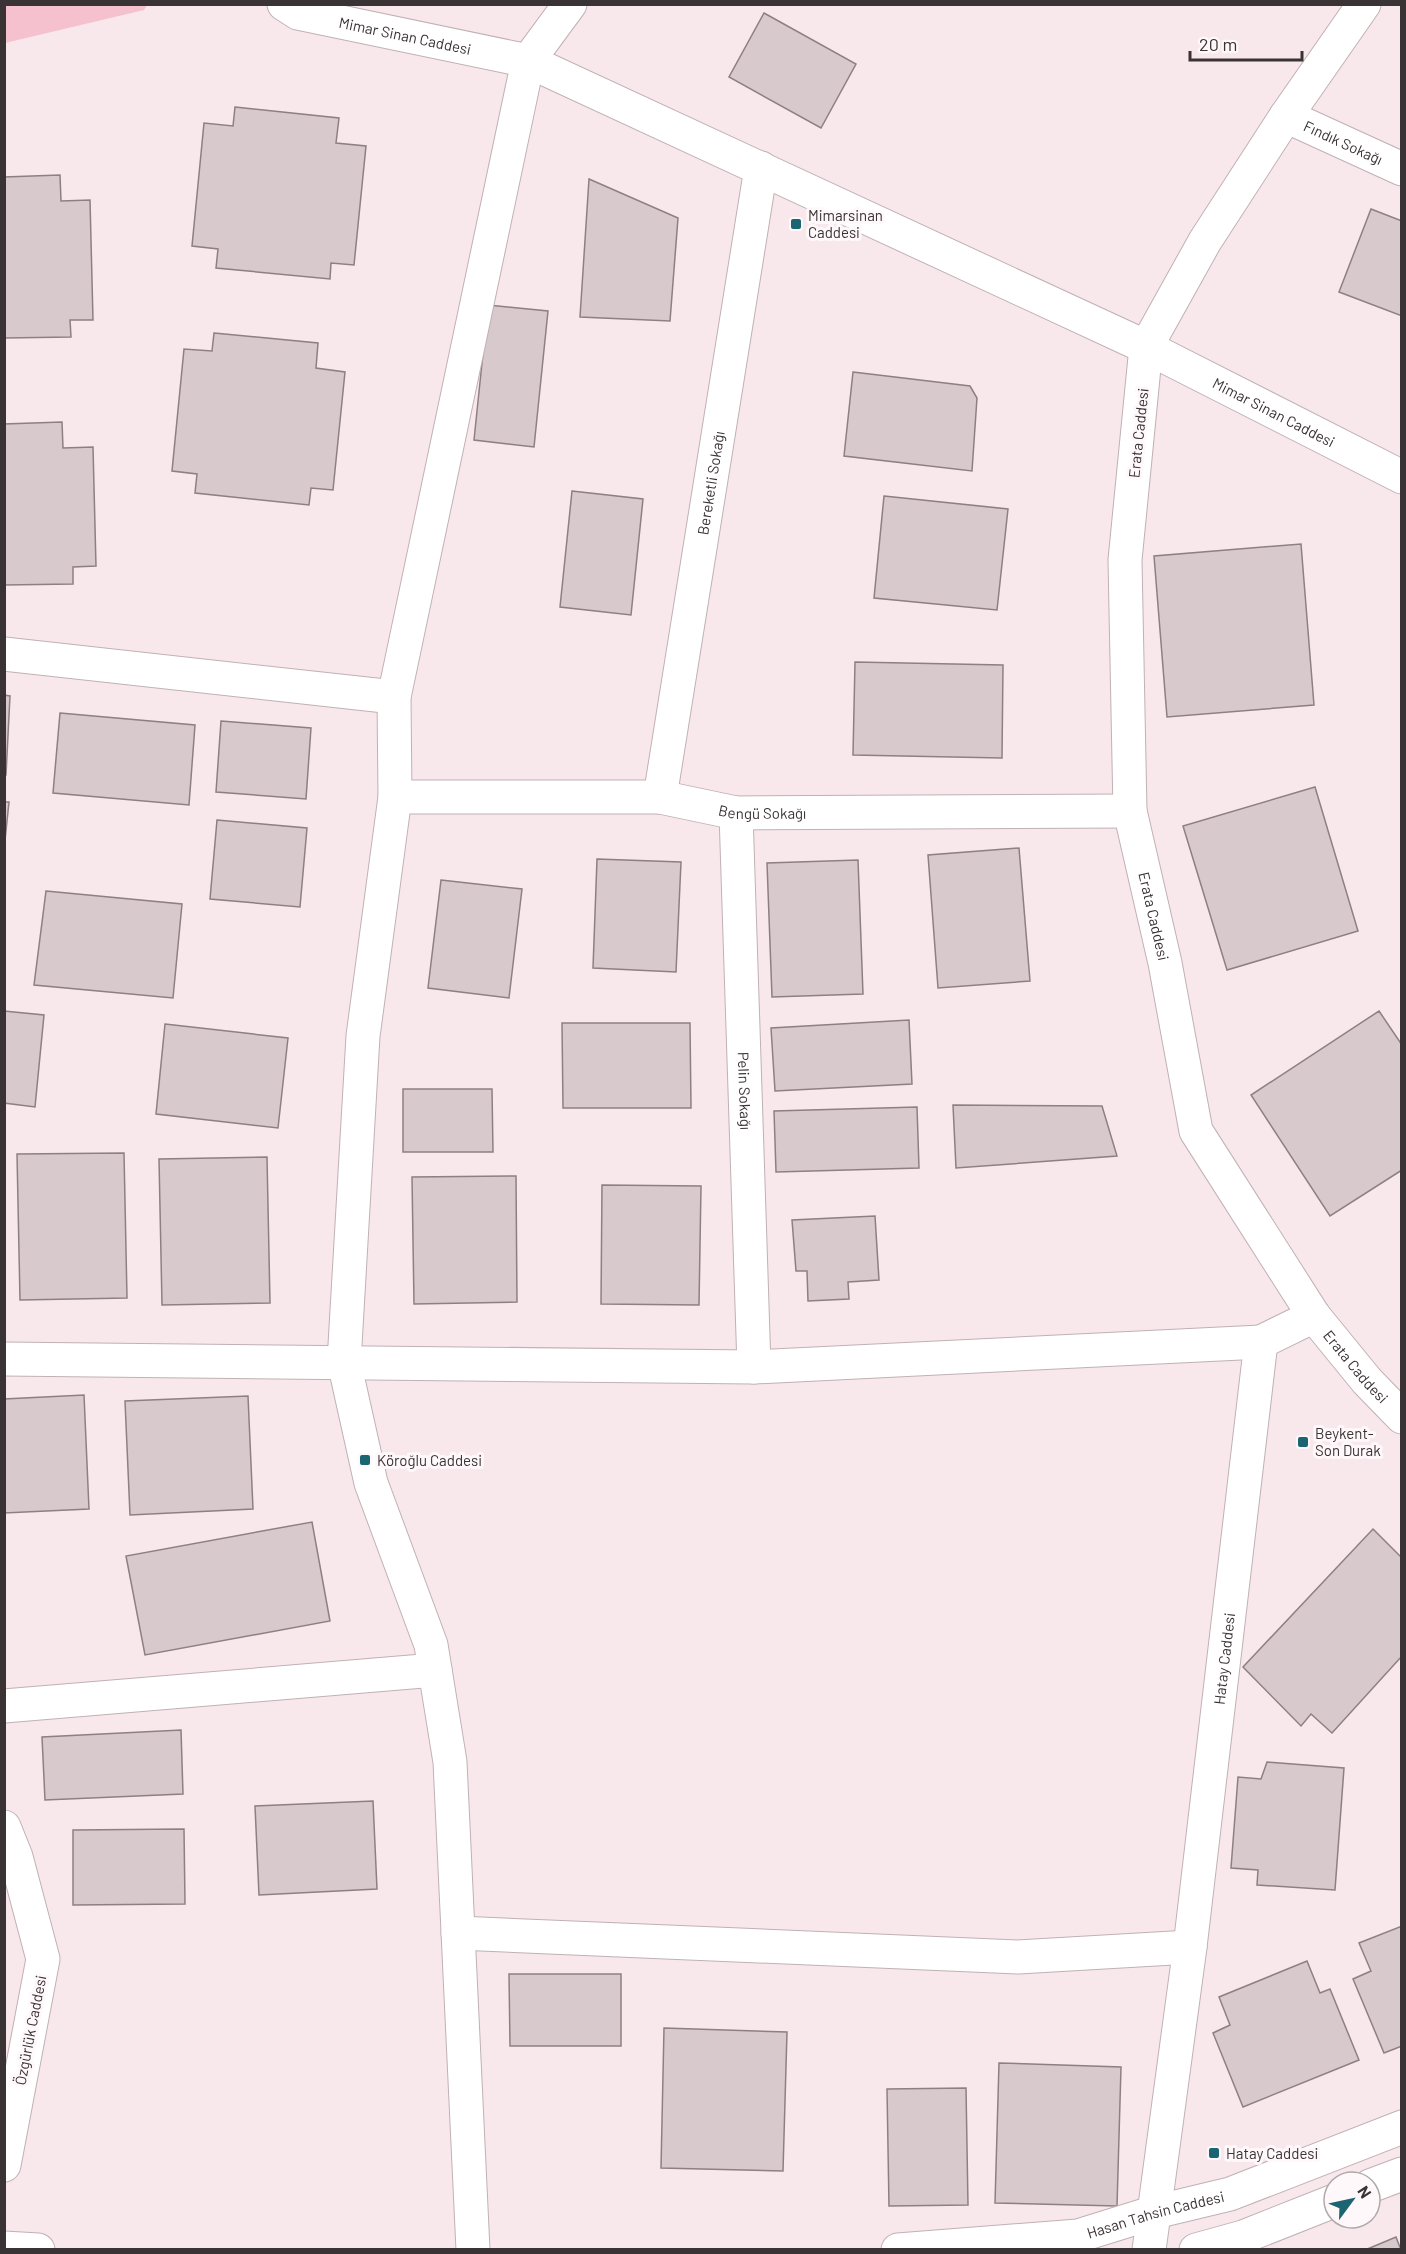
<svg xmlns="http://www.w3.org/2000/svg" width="1406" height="2254" font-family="Barlow,sans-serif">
<rect width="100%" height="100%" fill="#f8e8ec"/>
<polygon fill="#f5c1ce" points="4,5 5,4 147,5 144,10 5,43"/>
<g fill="#d8c9cc" stroke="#8e7f83" stroke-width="1.5">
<polygon points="764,13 856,64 821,128 729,77"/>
<polygon points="235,107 339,118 336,143 366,146 354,265 331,263 330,279 216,268 218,249 192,246 204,123 233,126"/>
<polygon points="60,175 61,201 90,200 93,320 70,320 71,337 4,338 4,177"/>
<polygon points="589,179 678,218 670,321 580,317"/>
<polygon points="1371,209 1402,221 1402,316 1339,292"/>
<polygon points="488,305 548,311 534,447 474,440"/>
<polygon points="214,333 318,343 316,368 345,372 333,490 311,488 309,505 195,493 197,474 172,471 184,349 212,351"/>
<polygon points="853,372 970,386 977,398 972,471 844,456"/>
<polygon points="62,422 63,448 93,447 96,566 73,567 73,584 4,585 4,424"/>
<polygon points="572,491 643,499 631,615 560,607"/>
<polygon points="884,496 1008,509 997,610 874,598"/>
<polygon points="1301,544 1314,705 1167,717 1154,556"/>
<polygon points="855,662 1003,665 1002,758 853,755"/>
<polygon points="4,695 10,696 6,775 4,775"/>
<polygon points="60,713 195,725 189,805 53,793"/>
<polygon points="221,721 311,728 306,799 216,792"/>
<polygon points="1315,787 1358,931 1227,970 1183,826"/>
<polygon points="4,802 9,802 4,850"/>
<polygon points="217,820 307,828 300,907 210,899"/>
<polygon points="1019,848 1030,981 938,988 928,855"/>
<polygon points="597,859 681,862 676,972 593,968"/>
<polygon points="858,860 863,994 772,997 767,863"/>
<polygon points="441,880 522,889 509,998 428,988"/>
<polygon points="46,891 182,904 173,998 34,985"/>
<polygon points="4,1011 44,1015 35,1107 4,1103"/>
<polygon points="1379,1011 1402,1045 1402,1170 1330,1216 1251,1095"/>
<polygon points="909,1020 912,1084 775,1091 771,1028"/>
<polygon points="562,1023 690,1023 691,1108 563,1108"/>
<polygon points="165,1024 288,1038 278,1128 156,1114"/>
<polygon points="403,1089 492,1089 493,1152 403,1152"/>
<polygon points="953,1105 1102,1106 1117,1156 956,1168"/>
<polygon points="917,1107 919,1168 776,1172 774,1111"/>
<polygon points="124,1153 127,1298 20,1300 17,1154"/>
<polygon points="267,1157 270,1303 162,1305 159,1159"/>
<polygon points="516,1176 517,1302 414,1304 412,1177"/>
<polygon points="602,1185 701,1186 699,1305 601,1304"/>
<polygon points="875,1216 879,1280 848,1282 849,1299 808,1301 807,1271 796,1271 792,1220"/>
<polygon points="84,1395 89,1509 4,1513 4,1399"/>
<polygon points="248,1396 253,1509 130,1515 125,1401"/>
<polygon points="312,1522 330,1621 145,1655 126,1556"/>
<polygon points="1373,1529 1402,1558 1402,1656 1332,1733 1311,1714 1301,1726 1243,1667"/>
<polygon points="181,1730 183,1794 45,1800 42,1737"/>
<polygon points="1267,1762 1344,1768 1335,1890 1257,1885 1258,1870 1231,1868 1238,1777 1261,1779"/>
<polygon points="373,1801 377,1889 259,1895 255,1806"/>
<polygon points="184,1829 185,1904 73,1905 73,1830"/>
<polygon points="1402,1926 1402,2046 1384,2053 1353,1979 1371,1971 1359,1943"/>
<polygon points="1307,1961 1320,1993 1330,1989 1359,2060 1243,2107 1213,2033 1230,2025 1219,1997"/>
<polygon points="509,1974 621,1974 621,2046 510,2046"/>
<polygon points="664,2028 787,2032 783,2171 661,2168"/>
<polygon points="999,2063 1121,2067 1117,2206 995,2203"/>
<polygon points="966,2088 968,2205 889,2206 887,2089"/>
<polygon points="1396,2237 1401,2250 1365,2250"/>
</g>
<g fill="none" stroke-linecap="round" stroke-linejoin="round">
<g stroke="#c0b1b4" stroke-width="35">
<g id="street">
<polyline points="528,61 570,4"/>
<path id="s1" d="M1286 116 1402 169"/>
<polyline points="1146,347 1205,241 1286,116 1364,4"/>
<polyline points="4,654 394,697"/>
<path id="s2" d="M395 797H660L736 813 1130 811"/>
<path id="s3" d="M660 797 761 168"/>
<path id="s4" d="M736 813 754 1367"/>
<polyline points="4,1359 754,1367 1261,1342"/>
<polyline points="4,1706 435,1670"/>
<polyline points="458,1933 1018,1957 1190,1947"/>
<path id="s5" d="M1149 2250 1190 1947 1261 1342 1314 1316"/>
</g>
</g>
<g stroke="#c0b1b4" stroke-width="35">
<g id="secondary">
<path id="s6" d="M284 4 298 13 528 61 1146 347 1402 477"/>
<path id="s7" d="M1146 347 1125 560 1130 811 1165 963 1196 1131 1314 1316 1367 1381 1402 1417"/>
<polyline points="4,1827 16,1857 43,1959 4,2165"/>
<polyline points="1370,2186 1402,2174"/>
<polyline points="4,2248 38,2250"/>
<polyline points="473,2250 450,1762 431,1645 371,1483 344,1362 363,1036 395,797 394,697 528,61"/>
<path id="s8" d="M898 2250 1078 2236 1155 2212 1230 2194 1402 2127"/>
<polyline points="1196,2250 1243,2237 1334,2201"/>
</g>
</g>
<use href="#street" stroke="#fff" stroke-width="33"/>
<use href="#secondary" stroke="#fff" stroke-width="33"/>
</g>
<g fill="#1b6572" stroke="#fff8fa" stroke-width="2">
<rect x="790" y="218" width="12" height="12" rx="3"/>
<rect x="1297" y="1436" width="12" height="12" rx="3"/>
<rect x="359" y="1454" width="12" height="12" rx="3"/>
<rect x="1208" y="2147" width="12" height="12" rx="3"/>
</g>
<g text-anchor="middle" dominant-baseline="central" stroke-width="6" stroke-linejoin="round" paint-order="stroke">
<g font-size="15" fill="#3a3335" stroke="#fff8fa">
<text stroke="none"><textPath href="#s6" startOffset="126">Mimar Sinan Caddesi</textPath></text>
<text stroke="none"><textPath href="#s1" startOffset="63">Fındık Sokağı</textPath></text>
<text stroke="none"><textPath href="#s6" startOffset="1076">Mimar Sinan Caddesi</textPath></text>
<text transform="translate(1138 433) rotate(-84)">Erata Caddesi</text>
<text stroke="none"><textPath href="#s3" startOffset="318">Bereketli Sokağı</textPath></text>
<text stroke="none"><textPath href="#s2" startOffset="369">Bengü Sokağı</textPath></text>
<text stroke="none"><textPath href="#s7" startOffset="573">Erata Caddesi</textPath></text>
<text stroke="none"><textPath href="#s4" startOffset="278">Pelin Sokağı</textPath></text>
<text stroke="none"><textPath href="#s7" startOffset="1077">Erata Caddesi</textPath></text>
<text stroke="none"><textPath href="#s5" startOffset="596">Hatay Caddesi</textPath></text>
<text transform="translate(30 2030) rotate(-79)">Özgürlük Caddesi</text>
<text stroke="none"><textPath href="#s8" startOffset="261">Hasan Tahsin Caddesi</textPath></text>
</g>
<g font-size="15" fill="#3a3335" stroke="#fff8fa" text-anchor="start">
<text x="808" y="215">Mimarsinan<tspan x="808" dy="17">Caddesi</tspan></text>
<text x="1315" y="1433">Beykent-<tspan x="1315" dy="17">Son Durak</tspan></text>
<text x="377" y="1460">Köroğlu Caddesi</text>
<text x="1226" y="2153">Hatay Caddesi</text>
</g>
</g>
<rect width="1406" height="2254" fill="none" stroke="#3a3335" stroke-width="12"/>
<g transform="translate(1352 2200) rotate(57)"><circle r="28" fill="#fff8fa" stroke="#b0a9ab" stroke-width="1.5"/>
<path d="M0-4.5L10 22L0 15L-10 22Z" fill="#1b6572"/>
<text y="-9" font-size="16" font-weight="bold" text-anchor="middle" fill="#3a3335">N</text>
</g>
<path d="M1190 51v9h112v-9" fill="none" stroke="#3a3335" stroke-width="3"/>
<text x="1199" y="51" font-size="18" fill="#3a3335" stroke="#fff8fa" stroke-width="4.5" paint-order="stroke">20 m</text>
</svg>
